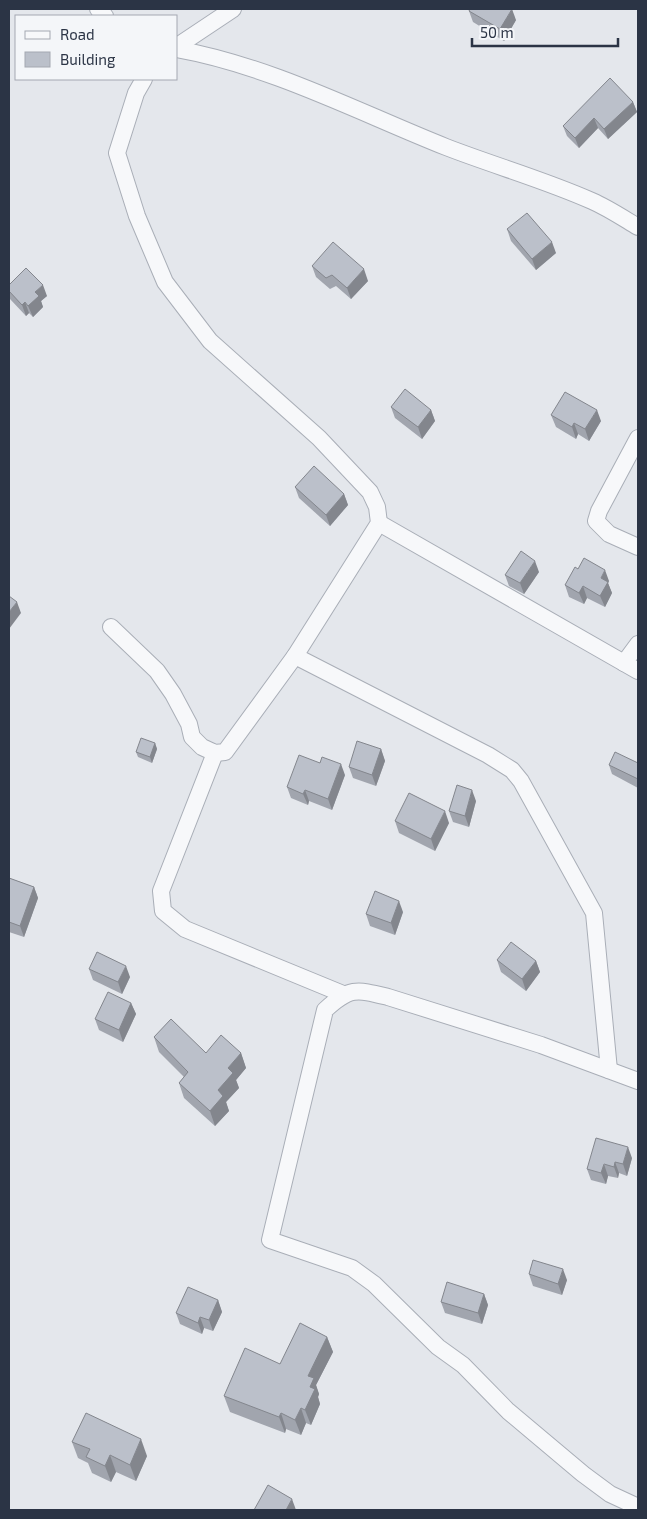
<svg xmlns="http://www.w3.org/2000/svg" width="647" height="1519" font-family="'Exo 2',sans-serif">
<rect width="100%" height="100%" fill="#e4e7ec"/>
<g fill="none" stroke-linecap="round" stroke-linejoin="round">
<g stroke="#a9aeb7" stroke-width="18">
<g id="minor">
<polyline points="98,9 105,16"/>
<polyline points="176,47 233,9"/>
<path d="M176 49C271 66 358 112 446 147 495 166 545 180 592 201 608 208 623 218 638 227"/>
<polyline points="638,438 599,511 596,521 609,534 638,547"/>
<polyline points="379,523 638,671"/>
<polyline points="111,627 157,671 173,694 189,724 192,737 202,747 215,753 225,752 295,656 379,523 377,507 370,492 319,438 210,341 165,282 137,216 117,153 136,93 144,79"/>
<polyline points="295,656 488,755 512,770 521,781 594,913 609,1070"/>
<polyline points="624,663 638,644"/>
<polyline points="215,753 161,891 163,911 185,929 343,994"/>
<path d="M638 1081 541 1045 388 997C356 989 350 987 325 1010L270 1240 352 1268 374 1284 438 1347 463 1365 508 1411 583 1474 610 1494 638 1507"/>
</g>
</g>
<use href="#minor" stroke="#f7f8fa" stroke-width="16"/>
</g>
<g fill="#a1a5ae">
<polygon points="469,11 516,20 504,41 473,22"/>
<polygon points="633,102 637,112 608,139 598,128 579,148 567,136 563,126"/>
<polygon points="507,229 556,253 536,270 511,241"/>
<polygon points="312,266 368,281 351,299 336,286 330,289 316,277"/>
<polygon points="9,285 47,296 41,301 43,307 33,317 29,313 26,316 10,299 9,297"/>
<polygon points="391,407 431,410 435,421 422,439 395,418"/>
<polygon points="551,415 601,421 589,441 578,434 576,439 556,427"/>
<polygon points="295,487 344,494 348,505 330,526 299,498"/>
<polygon points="578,569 609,581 608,583 612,593 605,607 587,598 584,604 569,597 565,585"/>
<polygon points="539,572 524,594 509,586 505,575"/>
<polygon points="155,743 157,749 152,763 138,757 136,752"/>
<polygon points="381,749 385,761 376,786 353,778 349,767"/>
<polygon points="638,763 638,788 612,774 609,765"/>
<polygon points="345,775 332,810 309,801 308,805 291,798 287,787"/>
<polygon points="476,801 469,827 453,822 449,811"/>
<polygon points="395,821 449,823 435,851 399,833"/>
<polygon points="9,878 34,887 38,898 24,937 9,932"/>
<polygon points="403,912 395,935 370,926 366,914"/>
<polygon points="497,960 536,961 540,972 526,991 501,972"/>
<polygon points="89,969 130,977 122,994 93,980"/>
<polygon points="131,1003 136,1014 123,1042 99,1030 95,1019"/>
<polygon points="154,1037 206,1053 241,1053 246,1068 236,1080 239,1088 226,1102 229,1111 215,1126 184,1098 179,1083 184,1077 159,1052"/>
<polygon points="632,1158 627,1176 619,1173 618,1178 608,1176 606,1184 591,1180 587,1169"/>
<polygon points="529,1274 567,1280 562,1295 533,1286"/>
<polygon points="484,1294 488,1305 482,1324 445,1313 441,1302"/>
<polygon points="218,1300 222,1312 213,1331 204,1328 202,1334 180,1324 176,1313"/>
<polygon points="327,1337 333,1352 316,1385 319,1394 318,1397 320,1404 311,1425 306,1423 301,1435 286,1429 285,1433 230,1412 224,1396"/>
<polygon points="72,1442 147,1456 136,1481 116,1472 111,1482 92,1473 88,1463 78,1458"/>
</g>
<g fill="#83868d">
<polygon points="512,9 516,20 504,41 500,29"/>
<polygon points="633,102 637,112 608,139 604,129"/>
<polygon points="594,118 598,128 579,148 575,138"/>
<polygon points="552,242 556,253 536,270 532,259"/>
<polygon points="364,269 368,281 351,299 347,288"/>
<polygon points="43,285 47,296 41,301 43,307 33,317 28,306 35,292"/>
<polygon points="25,302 29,313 26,316 22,305"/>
<polygon points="431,410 435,421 422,439 418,427"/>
<polygon points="597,410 601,421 589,441 585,429"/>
<polygon points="574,423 578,434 576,439 572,427"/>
<polygon points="344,494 348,505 330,526 326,515"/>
<polygon points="535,561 539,572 524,594 520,583"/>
<polygon points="605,570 609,581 608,583 612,593 605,607 600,596 601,578"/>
<polygon points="583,586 587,598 584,604 579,593"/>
<polygon points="17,602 21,613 9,629 9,612"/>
<polygon points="155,743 157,749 152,763 150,757"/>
<polygon points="381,749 385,761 376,786 372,775"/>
<polygon points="341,764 345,775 332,810 328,799"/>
<polygon points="305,790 309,801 308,805 303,794"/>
<polygon points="472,790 476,801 469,827 465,816"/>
<polygon points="445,811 449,823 435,851 431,839"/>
<polygon points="34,887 38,898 24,937 20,926"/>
<polygon points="399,901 403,912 395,935 391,923"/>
<polygon points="536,961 540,972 526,991 522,979"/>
<polygon points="126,966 130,977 122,994 118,982"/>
<polygon points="131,1003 136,1014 123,1042 119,1030"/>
<polygon points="241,1053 246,1068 236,1080 239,1088 226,1102 229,1111 215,1126 210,1111 218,1090 228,1068"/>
<polygon points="628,1147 632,1158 627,1176 623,1164"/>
<polygon points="615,1162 619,1173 618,1178 614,1167"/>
<polygon points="604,1164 608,1176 606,1184 601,1173"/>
<polygon points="563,1269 567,1280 562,1295 558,1284"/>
<polygon points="484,1294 488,1305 482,1324 478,1313"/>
<polygon points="218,1300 222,1312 213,1331 209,1320"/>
<polygon points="200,1317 204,1328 202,1334 198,1323"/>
<polygon points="327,1337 333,1352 316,1385 319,1394 318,1397 320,1404 311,1425 305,1410 310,1387 308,1376"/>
<polygon points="301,1408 306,1423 301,1435 295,1420"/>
<polygon points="281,1413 286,1429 285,1433 279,1417"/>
<polygon points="141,1439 147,1456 136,1481 130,1465"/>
<polygon points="110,1455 116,1472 111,1482 105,1466"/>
<polygon points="292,1499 296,1510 286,1510"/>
</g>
<g fill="#bbc0ca" stroke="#83868d">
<polygon points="470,9 512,9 500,29 469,11"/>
<polygon points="610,78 633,102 604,129 594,118 575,138 563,126"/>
<polygon points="527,213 552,242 532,259 507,229"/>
<polygon points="333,242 364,269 347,288 332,275 326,278 312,266"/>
<polygon points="26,268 43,285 35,292 39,296 28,306 25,302 22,305 9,291 9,285"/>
<polygon points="405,389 431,410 418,427 391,407"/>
<polygon points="565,392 597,410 585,429 574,423 572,427 551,415"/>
<polygon points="314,466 344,494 326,515 295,487"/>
<polygon points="521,551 535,561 520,583 505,575"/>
<polygon points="584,558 605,570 601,578 608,582 600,596 583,586 579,593 565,585 575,567 578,569"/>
<polygon points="9,596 17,602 9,612"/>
<polygon points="141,738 155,743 150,757 136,752"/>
<polygon points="357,741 381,749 372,775 349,767"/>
<polygon points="615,752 638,763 638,779 609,765"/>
<polygon points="299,755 320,763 322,757 341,764 328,799 305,790 303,794 287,787"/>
<polygon points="457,785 472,790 465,816 449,811"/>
<polygon points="409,793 445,811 431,839 395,821"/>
<polygon points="9,878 34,887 20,926 9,922"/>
<polygon points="375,891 399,901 391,923 366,914"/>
<polygon points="511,942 536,961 522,979 497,960"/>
<polygon points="97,952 126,966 118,982 89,969"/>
<polygon points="108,992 131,1003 119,1030 95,1019"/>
<polygon points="171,1019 206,1053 221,1035 241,1053 228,1068 233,1073 218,1090 223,1096 210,1111 179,1083 188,1072 154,1037"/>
<polygon points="596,1138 628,1147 623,1164 615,1162 614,1167 604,1164 601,1173 587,1169"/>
<polygon points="533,1260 563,1269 558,1284 529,1274"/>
<polygon points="447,1282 484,1294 478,1313 441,1302"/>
<polygon points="188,1287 218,1300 209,1320 200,1317 198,1323 176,1313"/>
<polygon points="300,1323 327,1337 308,1376 314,1378 310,1387 315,1389 305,1410 301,1408 295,1420 281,1413 279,1417 224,1396 245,1348 280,1364"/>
<polygon points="86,1413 141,1439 130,1465 110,1455 105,1466 86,1457 90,1449 72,1442"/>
<polygon points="268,1485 292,1499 286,1510 254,1510"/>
</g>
<rect width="647" height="1519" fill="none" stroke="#2b3445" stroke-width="20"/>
<rect x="15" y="15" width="162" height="65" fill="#f4f6f9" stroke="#a4a8b1"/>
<rect x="25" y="31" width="25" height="8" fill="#f7f8fa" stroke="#a4a8b1"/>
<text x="60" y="40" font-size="15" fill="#2b3445">Road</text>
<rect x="25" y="52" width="25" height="15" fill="#bbc0ca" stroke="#a4a8b1"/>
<text x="60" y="65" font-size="15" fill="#2b3445">Building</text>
<path d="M472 38v8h146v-8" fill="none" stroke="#2b3445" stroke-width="2.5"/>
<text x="480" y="38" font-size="15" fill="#2b3445" stroke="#f4f6f9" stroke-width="4" paint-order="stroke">50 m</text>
</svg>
